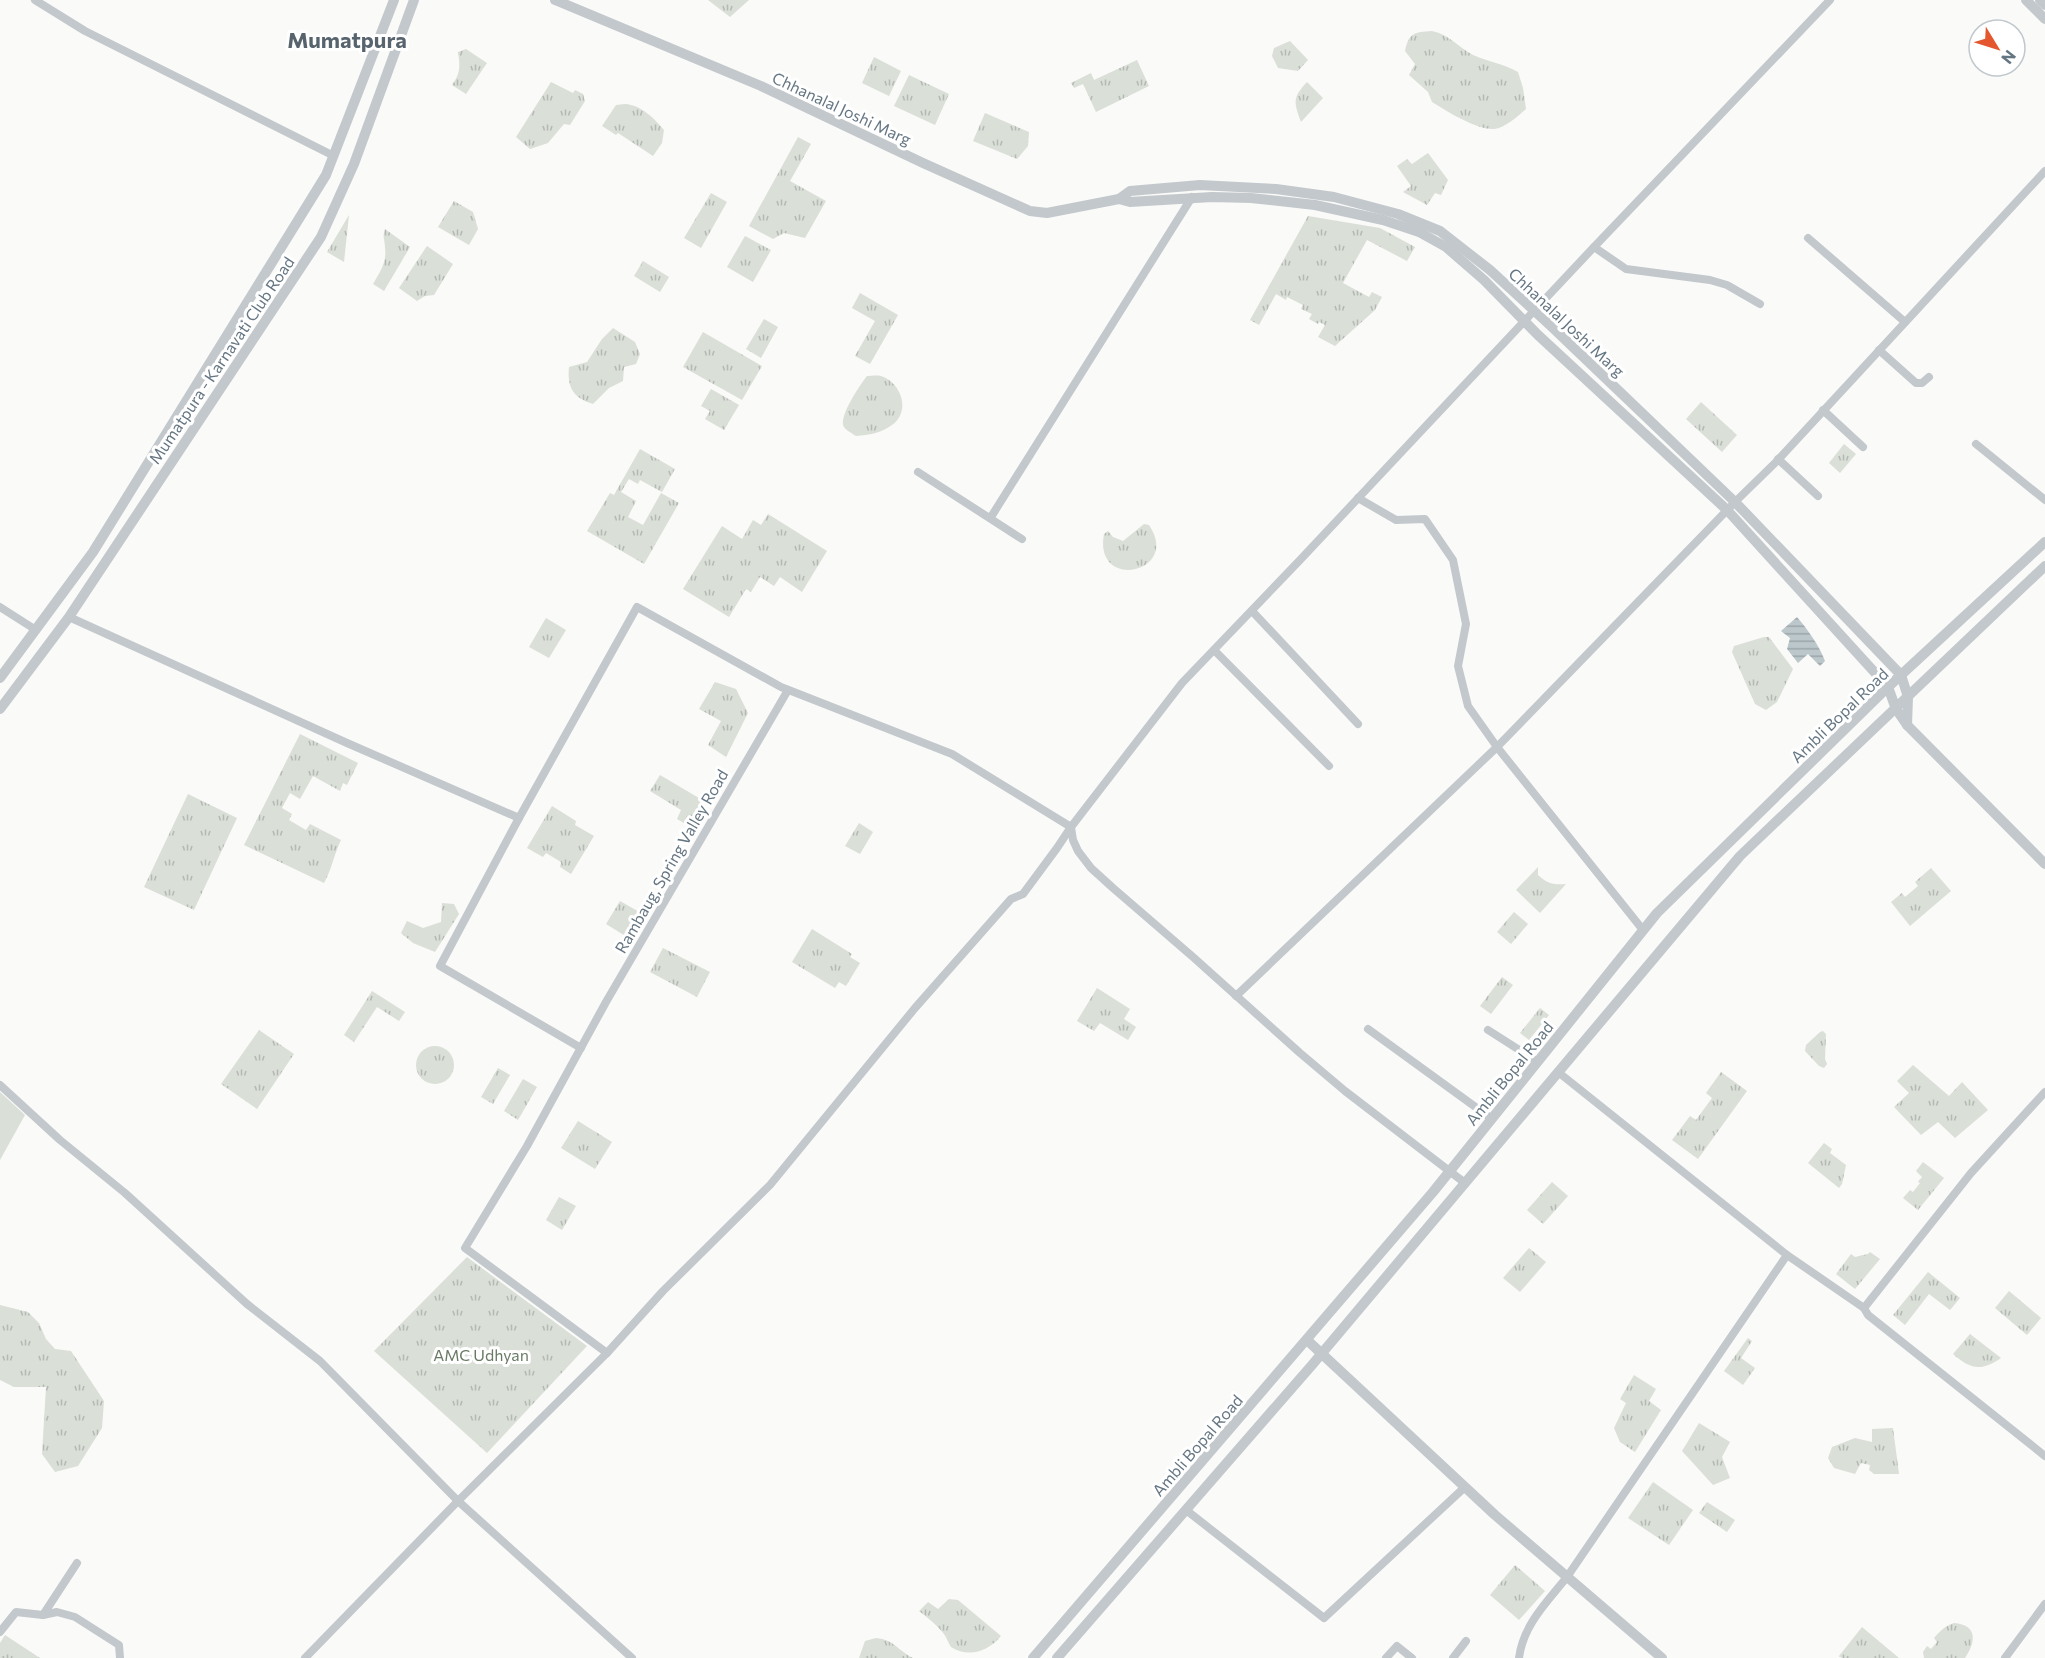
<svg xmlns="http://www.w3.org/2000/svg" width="2045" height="1658" font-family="Commissioner,sans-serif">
<defs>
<pattern id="grass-tufts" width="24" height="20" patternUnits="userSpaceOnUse" patternTransform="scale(1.5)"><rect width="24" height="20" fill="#dadfd7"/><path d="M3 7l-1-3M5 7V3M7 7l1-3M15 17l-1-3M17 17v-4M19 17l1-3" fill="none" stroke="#b4b9b4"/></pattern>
<pattern id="water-rules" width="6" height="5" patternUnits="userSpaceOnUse" patternTransform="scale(1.5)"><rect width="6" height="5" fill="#bbc7cb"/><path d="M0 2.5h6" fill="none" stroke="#9ca6aa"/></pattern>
</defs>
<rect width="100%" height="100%" fill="#fafaf8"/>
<g fill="url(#grass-tufts)">
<polygon points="708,0 749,0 730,17"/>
<path d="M1432 31C1450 35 1458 47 1473 55 1488 62 1502 63 1518 72L1523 88 1526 109C1518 116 1505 128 1494 129 1476 130 1447 111 1432 102L1428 92 1409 75 1415 64 1405 51C1409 33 1414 32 1432 31Z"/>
<polygon points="1290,41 1308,60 1298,71 1278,68 1272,56 1274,48"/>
<path d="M466 49 487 63 466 94 452 85C461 73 460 66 458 52Z"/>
<polygon points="874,57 901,71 889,96 862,83"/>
<polygon points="1137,60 1149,86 1096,112 1083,84 1074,88 1071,83 1091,73 1094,80"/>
<polygon points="909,75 949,94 935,125 894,106"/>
<polygon points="551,82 573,93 575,90 583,94 585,101 570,125 564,124 548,143 530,149 516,137"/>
<path d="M1307 82 1323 98 1301 122C1294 102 1292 98 1307 82Z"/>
<path d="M625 104C641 105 654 118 664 130L662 143 653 156 618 133 616 135 602 126 616 105Z"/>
<polygon points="985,113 1029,132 1028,146 1017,159 973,141"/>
<polygon points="798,137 811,144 790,181 826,201 805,238 784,233 773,239 749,226"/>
<polygon points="1428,153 1448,180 1441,195 1435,193 1427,205 1403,192 1411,186 1397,166 1407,159 1412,164"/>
<polygon points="711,193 727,202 701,248 684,238"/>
<polygon points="454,201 473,212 478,229 469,245 438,227"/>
<polygon points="349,215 344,262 327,252"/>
<polygon points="1308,216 1380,228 1415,247 1407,261 1367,240 1343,283 1369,297 1372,292 1382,297 1375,310 1335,346 1318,337 1325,325 1319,322 1318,324 1309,319 1312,314 1301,309 1303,305 1287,297 1286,300 1276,294 1259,325 1250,320"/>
<path d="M385 229 410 247 384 291 373 284C380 272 387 262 385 248 385 240 382 237 385 229Z"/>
<polygon points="745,236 771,250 753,282 727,267"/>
<polygon points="427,246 453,264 434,295 425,296 417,301 399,288"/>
<polygon points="643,261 669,277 660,292 634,276"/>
<polygon points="860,293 898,315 870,364 855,356 875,321 852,308"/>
<polygon points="764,319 778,327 761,358 746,349"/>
<path d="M613 328 635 342 640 354 636 364 624 367 623 381 609 388 593 404C573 398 567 387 569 367L587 362 602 339Z"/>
<polygon points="703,332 762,366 742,400 683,367"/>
<path d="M867 376C871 376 877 375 881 376 902 383 911 412 892 425 881 433 869 435 856 436 853 434 846 430 844 427 838 417 860 385 867 376Z"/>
<polygon points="711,389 739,405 724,430 705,419 710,411 701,406"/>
<polygon points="1701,402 1737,435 1722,452 1686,419"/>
<polygon points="1844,444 1856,454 1840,473 1829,463"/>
<polygon points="640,449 675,469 662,492 640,480 638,484 629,479 621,492 636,501 628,517 643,525 661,493 679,503 644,564 587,531 610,493 614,495"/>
<polygon points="768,514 827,551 802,592 780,577 774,586 760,577 751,592 746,589 729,617 683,589 722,526 742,539 753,520 761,525"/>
<path d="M1144 524 1149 525C1182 573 1093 592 1104 534L1108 531 1113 537 1123 541Z"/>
<polygon points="546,618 566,630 549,658 529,647"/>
<polygon points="1764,637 1769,637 1793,669 1777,702 1766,710 1755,704 1732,652 1734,646"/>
<polygon points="715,682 736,689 748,713 726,757 708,745 721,721 699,709"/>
<path d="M300 734 358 763 347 785 343 783 340 791 313 776 300 799 290 793 282 808 292 814 289 820 306 830 310 824 341 840C334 854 332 869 324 883L244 845Z"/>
<polygon points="660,775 704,801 689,826 677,819 681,810 650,791"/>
<polygon points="188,794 237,818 194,910 144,887"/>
<polygon points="552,806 576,821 575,825 594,836 571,874 560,867 561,862 546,853 543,857 527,848"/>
<polygon points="859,823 873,832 860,854 845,846"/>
<path d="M1538 867V875C1548 884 1553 885 1566 884L1540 913 1516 890Z"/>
<polygon points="1931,868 1951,891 1910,926 1891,902 1902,893 1905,897 1918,886 1915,882"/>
<polygon points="620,901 641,913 627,937 606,924"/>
<polygon points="442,903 454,904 459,914 435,952 413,943 401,933 407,921 423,928 441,922"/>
<polygon points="1514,912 1528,924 1511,944 1497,932"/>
<polygon points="812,929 852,954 850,957 860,963 846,986 839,982 835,988 792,962"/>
<polygon points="663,948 710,972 697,997 650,972"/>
<polygon points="1502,977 1513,985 1491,1014 1480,1006"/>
<polygon points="1097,988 1130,1009 1124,1019 1136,1027 1128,1040 1100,1023 1094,1031 1077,1021"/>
<polygon points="372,991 405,1012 399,1021 377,1007 354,1042 344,1035"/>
<polygon points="1540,1008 1549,1015 1529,1040 1520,1033"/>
<polygon points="259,1030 294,1054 257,1109 221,1084"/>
<polygon points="1820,1032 1823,1031 1826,1034 1825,1059 1827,1064 1824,1068 1819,1066 1805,1051 1806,1045"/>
<circle cx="435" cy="1065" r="19"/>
<polygon points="1913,1065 1949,1096 1962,1082 1988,1110 1955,1138 1938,1122 1921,1135 1894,1107 1909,1093 1897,1081"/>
<polygon points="498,1068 510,1075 493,1104 481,1097"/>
<polygon points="1721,1072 1747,1091 1698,1159 1672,1140 1690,1116 1696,1120 1712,1098 1706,1093"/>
<polygon points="523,1079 537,1087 518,1120 504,1111"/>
<polygon points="578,1121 612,1142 595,1169 561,1148"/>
<polygon points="1824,1143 1832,1149 1830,1153 1846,1165 1842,1184 1839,1188 1808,1163"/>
<polygon points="1923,1162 1944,1178 1918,1210 1903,1198 1910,1190 1913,1192 1920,1183 1918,1182 1922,1177 1916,1171"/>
<polygon points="1552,1182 1568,1196 1543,1224 1527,1210"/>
<polygon points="559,1197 576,1206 562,1230 546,1220"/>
<polygon points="1529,1248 1546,1262 1520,1292 1503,1278"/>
<polygon points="1870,1252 1880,1259 1855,1289 1836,1274 1851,1254 1855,1257 1868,1254"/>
<polygon points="467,1257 587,1346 487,1453 374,1351"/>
<polygon points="1928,1272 1960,1298 1950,1310 1929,1294 1905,1325 1893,1315"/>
<polygon points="2009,1291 2041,1318 2027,1335 1995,1308"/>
<polygon points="0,1305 28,1312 39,1323 46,1339 55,1349 71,1351 104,1401 102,1428 78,1466 55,1472 42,1454 46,1387 14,1387 0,1380"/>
<path d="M1970 1334 2001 1358C1981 1372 1970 1369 1953 1354Z"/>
<polygon points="1748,1338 1752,1341 1741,1358 1755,1368 1743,1385 1724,1371"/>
<polygon points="1634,1375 1656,1389 1649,1401 1661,1410 1635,1452 1620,1442 1614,1428 1626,1403 1620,1399"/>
<polygon points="1699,1423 1730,1442 1722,1457 1730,1478 1713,1485 1682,1451"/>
<polygon points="1893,1428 1899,1474 1874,1474 1869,1470 1870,1465 1861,1463 1855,1474 1834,1468 1828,1458 1832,1447 1855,1438 1872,1442 1872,1429"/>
<polygon points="1653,1482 1693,1510 1669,1545 1628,1518"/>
<polygon points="1707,1502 1735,1520 1727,1532 1699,1513"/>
<polygon points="1515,1565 1545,1591 1519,1620 1490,1595"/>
<path d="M949 1599 958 1600 1001 1636C988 1652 968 1658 951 1647 948 1643 947 1638 944 1634 937 1625 928 1618 919 1611L928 1602 938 1609Z"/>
<path d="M1954 1623C1978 1625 1976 1642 1965 1658H1924L1923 1652 1927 1646 1931 1649 1937 1642 1934 1638C1940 1631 1945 1626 1954 1623Z"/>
<polygon points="1862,1627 1899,1658 1842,1658 1839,1656"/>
<polygon points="5,1635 40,1658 0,1658 0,1643"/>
<path d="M876 1638C895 1640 897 1650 913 1658H859L865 1641Z"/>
</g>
<polygon fill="#dadfd7" points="0,1092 25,1115 0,1160"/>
<path fill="url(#water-rules)" d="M1797 617C1808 630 1819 645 1825 661L1820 666 1808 654 1798 663 1787 649 1790 638 1781 631Z"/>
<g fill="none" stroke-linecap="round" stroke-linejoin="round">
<g stroke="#c3c8cc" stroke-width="8">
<polyline points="35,0 85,31 334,156"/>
<polyline points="1808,238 1905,322"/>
<polyline points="1594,247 1626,269 1710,280 1727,285 1760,304"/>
<polyline points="1879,350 1916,383 1922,383 1929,377"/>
<polyline points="1823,410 1863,447"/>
<polyline points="1976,444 2045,500"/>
<polyline points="1778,459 1818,496"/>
<polyline points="918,472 1022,539"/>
<polyline points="1358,498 1396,520 1425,519 1453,560 1466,624 1458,666 1468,706 1497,747 1643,930"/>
<polyline points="991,517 1192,197"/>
<polyline points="0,607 36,630"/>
<polyline points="1252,611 1358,724"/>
<polyline points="69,617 347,743 519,818 637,607 781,687 952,754 1071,827 1073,840 1078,851 1091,868 1113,888 1193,957 1300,1053 1345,1091 1465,1183"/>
<polyline points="1214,650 1329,766"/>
<polyline points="519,818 440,966 581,1048"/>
<polyline points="1236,996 1497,747 1735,502 1776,462 2045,171"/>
<polyline points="1368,1029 1492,1119"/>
<polyline points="1488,1030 1538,1062"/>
<polyline points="0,1085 60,1140 125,1193 247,1304 320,1361 458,1501 632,1658"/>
<polyline points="1787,1255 1864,1308 1868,1315 2045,1456"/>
<polyline points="1864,1308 1971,1173 2045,1092"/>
<polyline points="607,1353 465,1248 527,1146 606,1002 788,690"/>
<polyline points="1186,1510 1324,1618 1465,1487"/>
<polyline points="43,1615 57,1612 75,1617 119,1645 120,1658"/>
<polyline points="0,1632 16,1612 43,1615 77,1563"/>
<polyline points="305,1658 458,1501 607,1353 663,1291 770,1185 915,1008 1011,899 1023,894 1057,848 1071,827 1182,683 1300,560 1594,247 1830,0"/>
<polyline points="1386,1658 1397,1646 1412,1658"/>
<polyline points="1453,1658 1466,1641"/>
<path d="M1519 1658C1523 1625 1547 1602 1567 1577L1787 1255 1558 1072"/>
<polyline points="2005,1658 2045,1604"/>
</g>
<g stroke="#c3c8cc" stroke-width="10">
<polyline points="555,0 761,86 923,163 1030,211 1047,213 1119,199 1130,202 1212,197 1251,198 1315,205 1383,220 1419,232 1446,247 1484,280 1538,335 1727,510 1888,687 1896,709 1907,725 2045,864"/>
<polyline points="2026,0 2045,19"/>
<polyline points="2040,0 2045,5"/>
<polyline points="1119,199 1130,191 1200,185 1276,189 1334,197 1398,214 1440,231 1490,270 1551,326 1735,502 1901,675 1908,697 1907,725"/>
<polyline points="0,678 93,552 326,175 394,0"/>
<polyline points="0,709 69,617 321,237 354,164 414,0"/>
<polyline points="1307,1340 1495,1515 1662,1658"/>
<polyline points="1033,1658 1433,1192 1657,913 1888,687 2045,542"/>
<polyline points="1057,1658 1312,1365 1740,856 2045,566"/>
</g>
</g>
<g text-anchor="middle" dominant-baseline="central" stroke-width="6" stroke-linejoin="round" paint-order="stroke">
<g font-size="16" fill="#657683" stroke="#fff">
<text transform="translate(842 108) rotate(25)">Chhanalal Joshi Marg</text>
<text transform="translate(1567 322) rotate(43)">Chhanalal Joshi Marg</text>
<text transform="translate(221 360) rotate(-56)">Mumatpura - Karnavati Club Road</text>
<text transform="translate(1839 715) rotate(-44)">Ambli Bopal Road</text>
<text transform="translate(671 861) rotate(-60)">Rambaug, Spring Valley Road</text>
<text transform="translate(1509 1073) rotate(-51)">Ambli Bopal Road</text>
<text transform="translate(1197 1445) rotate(-49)">Ambli Bopal Road</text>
</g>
<g font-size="16" fill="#687a64" stroke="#fff">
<text x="481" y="1354">AMC Udhyan</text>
</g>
<g font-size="22" font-weight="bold" fill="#57646e" stroke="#fff">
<text x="347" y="39">Mumatpura</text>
</g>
</g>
<g transform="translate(1997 48) rotate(128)"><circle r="28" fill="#ffffff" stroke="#c1c8cd" stroke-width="1.5"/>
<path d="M0-4.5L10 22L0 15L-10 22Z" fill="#e4572e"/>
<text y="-9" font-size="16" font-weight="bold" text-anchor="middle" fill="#657683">N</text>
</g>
</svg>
